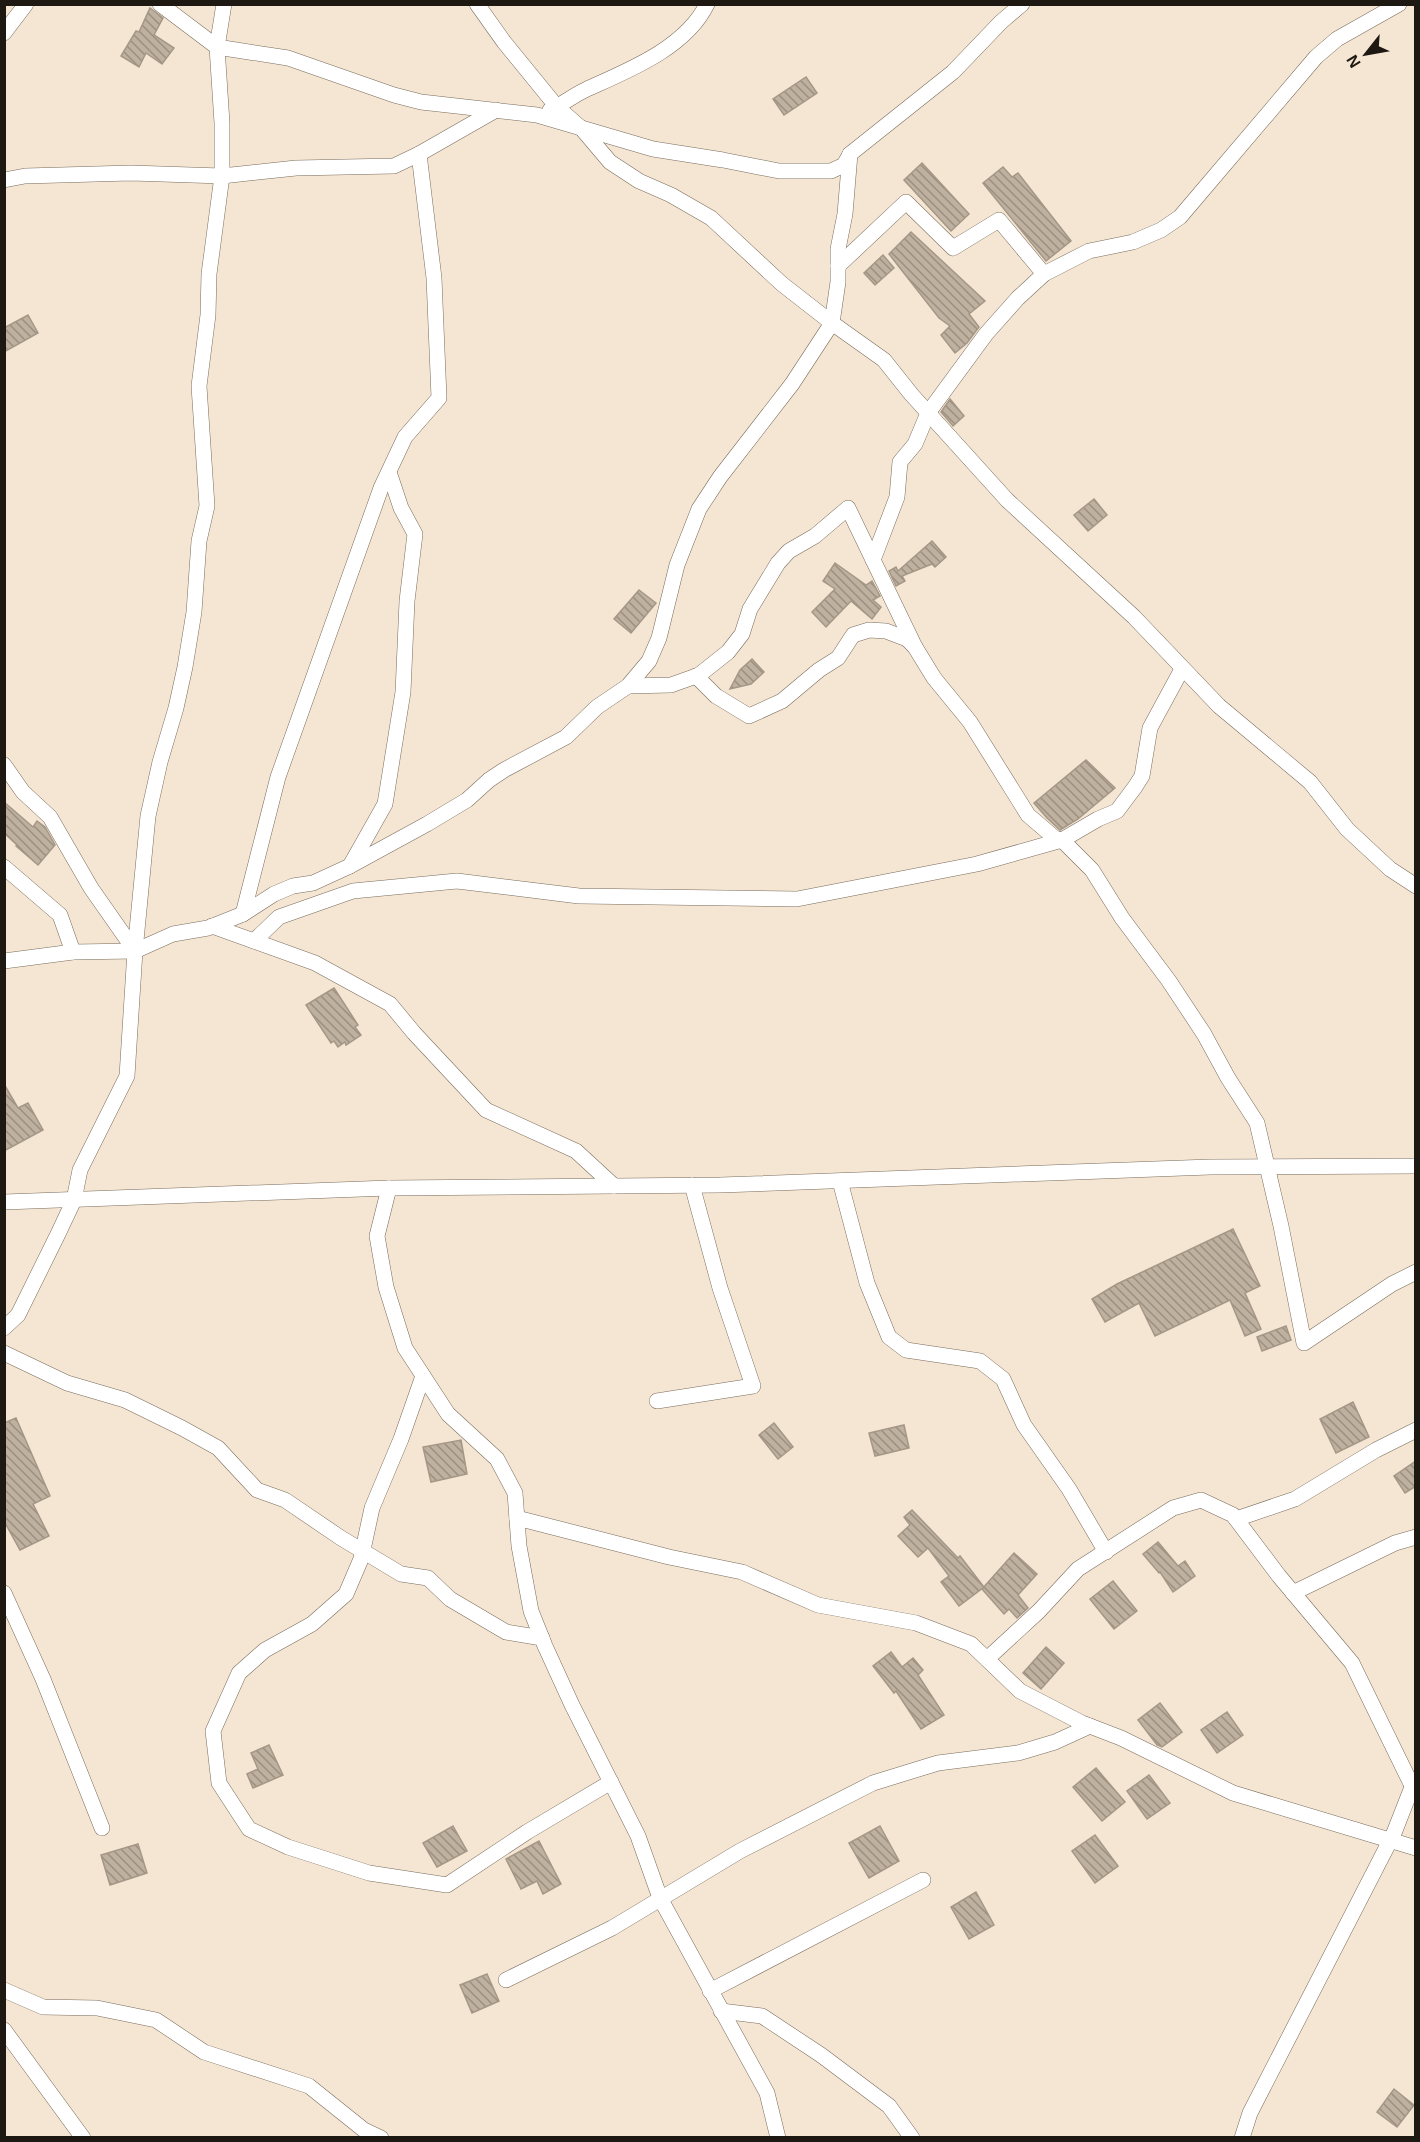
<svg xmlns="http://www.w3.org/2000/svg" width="1420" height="2142" font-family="Arial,sans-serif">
<defs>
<pattern id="building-back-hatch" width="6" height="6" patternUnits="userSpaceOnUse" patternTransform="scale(1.5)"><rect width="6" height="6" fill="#bfb1a0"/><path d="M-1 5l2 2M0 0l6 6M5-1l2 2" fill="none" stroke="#9b8f81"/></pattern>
</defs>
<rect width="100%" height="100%" fill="#f5e6d3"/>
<g fill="url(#building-back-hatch)" stroke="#a59786" stroke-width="1.5">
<polygon points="150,8 163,18 154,35 174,48 162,64 146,53 139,67 121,56 136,31 139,32"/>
<polygon points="806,77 817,93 784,115 773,99"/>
<polygon points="922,163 969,214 951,231 904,180"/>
<polygon points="1003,167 1012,177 1018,173 1071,241 1046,261 983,183"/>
<polygon points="911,232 985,301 969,314 979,327 967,343 955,353 941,335 950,326 939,318 889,254"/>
<polygon points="883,255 894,268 875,285 864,273"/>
<polygon points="28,315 38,333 4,352 4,328"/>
<polygon points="950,399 964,416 953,426 941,412"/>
<polygon points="1094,499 1107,515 1088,531 1074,515"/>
<polygon points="932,541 946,557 935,567 932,564 902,576 905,581 896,586 889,571 896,567 898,571"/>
<polygon points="835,563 866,585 872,581 880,596 873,600 881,607 872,619 851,601 826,627 812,612 835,589 823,581"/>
<polygon points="639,590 656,603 631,633 614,619"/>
<polygon points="752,659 764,672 751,684 730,689 740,670"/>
<polygon points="1086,760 1115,788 1078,819 1060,830 1047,818 1034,803"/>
<polygon points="4,802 33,827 37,821 45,827 55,845 38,865 16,846 17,845 4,833"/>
<polygon points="334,988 358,1025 355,1027 361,1035 346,1045 345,1042 338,1047 334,1041 331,1043 306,1005"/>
<polygon points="4,1084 18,1108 28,1103 43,1130 4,1151"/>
<polygon points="1233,1229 1260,1286 1245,1293 1261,1329 1245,1336 1230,1300 1155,1336 1139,1303 1105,1322 1092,1299 1117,1284"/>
<polygon points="1286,1326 1291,1340 1262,1351 1257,1337"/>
<polygon points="1353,1402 1369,1437 1336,1453 1320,1419"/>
<polygon points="16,1418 50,1496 33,1504 49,1536 20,1550 4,1521 4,1423"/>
<polygon points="774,1423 793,1447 778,1459 759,1435"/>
<polygon points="904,1425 909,1448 875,1456 869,1433"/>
<polygon points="461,1440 467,1474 431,1482 423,1447"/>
<polygon points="1416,1461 1416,1486 1405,1493 1394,1476"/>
<polygon points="912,1510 958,1558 960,1556 984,1587 959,1606 941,1582 949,1576 928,1548 918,1557 898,1536 910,1525 904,1517"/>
<polygon points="1158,1542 1178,1566 1185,1561 1195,1576 1173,1592 1160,1572 1159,1573 1143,1554"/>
<polygon points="1014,1553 1037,1574 1018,1595 1028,1608 1017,1618 1009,1609 1004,1614 982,1589"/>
<polygon points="1113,1581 1137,1611 1114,1629 1090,1599"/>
<polygon points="1046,1647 1064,1663 1041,1689 1023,1673"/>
<polygon points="891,1652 902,1667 913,1658 923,1670 918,1675 944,1715 921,1729 896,1691 894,1693 873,1666"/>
<polygon points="1160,1703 1182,1732 1162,1747 1157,1745 1138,1720"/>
<polygon points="1227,1712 1243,1735 1217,1753 1201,1730"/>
<polygon points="269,1745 283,1775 253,1788 247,1774 258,1769 251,1753"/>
<polygon points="1096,1768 1125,1802 1102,1821 1073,1787"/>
<polygon points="1149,1775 1170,1803 1147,1819 1127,1791"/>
<polygon points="453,1826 467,1851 437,1867 423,1843"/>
<polygon points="880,1826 899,1861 869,1878 849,1843"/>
<polygon points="1095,1835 1118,1866 1095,1883 1072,1851"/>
<polygon points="539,1841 561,1884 543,1894 537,1881 521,1889 506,1859"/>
<polygon points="138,1844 147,1873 110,1885 101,1855"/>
<polygon points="976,1892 994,1925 969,1939 951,1907"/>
<polygon points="487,1974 499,2001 472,2013 460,1985"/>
<polygon points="1394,2089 1414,2105 1397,2127 1377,2112"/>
</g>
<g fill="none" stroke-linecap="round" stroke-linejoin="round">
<g stroke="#796c5c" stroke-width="16">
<g id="street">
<polyline points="160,4 217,47 288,58 394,95 421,102 537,115 653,149 723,160 779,171 831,171 844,165 850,154 953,72 1001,22 1022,4"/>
<polyline points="477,4 504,42 557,107 582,129 610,162 639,181 671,195 711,218 782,284 832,323 884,360 911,394 1007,500 1134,617 1219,706 1310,782 1347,829 1390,869 1416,886"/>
<polyline points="4,33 26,4"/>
<path d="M550 110C563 104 574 95 587 89 627 71 686 48 707 4"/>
<polyline points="4,180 25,176 131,173 222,176 296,168 394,166 419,154 496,110"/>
<polyline points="838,266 906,202 953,248 999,220 1044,274"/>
<polyline points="873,560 897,497 900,462 915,444 928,413 986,334 1018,298 1044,274 1089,251 1133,242 1161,230 1180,217 1316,57 1337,39 1399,4"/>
<polyline points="696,676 716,696 749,716 782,701 819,670 838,658 853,635 869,630 886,631 907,639 915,647"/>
<polyline points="628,686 671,685 699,675 728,652 742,634 750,609 778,563 789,551 815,536 848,508 915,647 934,678 970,722 1028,815 1056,839 1062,840 1092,870 1122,918 1169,981 1204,1034 1228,1078 1257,1123 1281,1226 1304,1343 1392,1284 1416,1272"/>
<polyline points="4,765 23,792 50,817 91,888 135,951"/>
<polyline points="350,866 385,804 403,692 407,601 415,534 401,508 389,472"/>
<polyline points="4,867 60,915 73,952"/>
<polyline points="243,914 278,777 381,488 405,437 439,398 434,278 419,154"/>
<polyline points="212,926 315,963 390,1004 414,1033 486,1110 576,1151 614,1186"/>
<polyline points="254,941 279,917 353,891 457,881 579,896 797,899 977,864 1062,840 1098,819 1117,811 1135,787 1142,776 1150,728 1182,669"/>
<polyline points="4,961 73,952 135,951 173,934 208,928 243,914 274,894 293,886 313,883 350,866 427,824 467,800 489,780 504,770 566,737 597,707 628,686 649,661 659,638 677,565 699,509 720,477 792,384 832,323 838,282 838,249 845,214 850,154"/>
<polyline points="840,1181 867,1283 889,1337 906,1350 980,1361 1003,1379 1024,1425 1069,1489 1106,1552"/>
<polyline points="389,1188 377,1236 386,1287 405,1348 448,1414 497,1459 515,1493 519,1546 531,1611 545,1646 572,1705 638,1836 660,1898 767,2093 778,2138"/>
<polyline points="4,1202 389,1188 720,1185 1210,1167 1416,1166"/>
<polyline points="4,1328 18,1315 58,1234 74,1200 80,1170 127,1076 135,951 148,816 160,762 176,708 185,667 194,612 199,541 207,506 199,386 208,315 209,274 222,176 222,123 217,47 224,4"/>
<polyline points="4,1353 67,1383 125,1400 182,1428 218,1448 257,1490 285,1500 341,1538 401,1574 428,1578 450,1599 506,1632 542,1638"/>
<polyline points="423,1376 401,1439 372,1508 361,1559 346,1594 312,1624 265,1650 239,1673 213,1731 219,1783 249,1829 288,1847 369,1873 447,1885 527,1832 611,1782"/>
<polyline points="657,1401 753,1386 720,1288 692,1185"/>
<polyline points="517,1518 669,1557 742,1572 818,1605 916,1623 971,1644 1020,1691 1082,1723 1121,1738 1233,1793 1416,1848"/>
<polyline points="1236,1519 1295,1499 1376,1450 1416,1430"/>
<polyline points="4,1593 43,1679 102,1828"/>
<polyline points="1293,1593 1395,1543 1416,1537"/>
<polyline points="987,1659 1039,1611 1078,1569 1173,1508 1201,1500 1233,1515 1279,1576 1352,1663 1416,1794"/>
<polyline points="506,1980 612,1928 740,1851 873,1783 938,1763 1018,1753 1055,1742 1090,1726"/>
<polyline points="4,1990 43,2007 97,2008 156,2020 204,2052 309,2086 364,2130 381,2138"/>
<polyline points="710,1991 923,1880"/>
<polyline points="721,2011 762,2016 821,2055 889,2106 912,2138"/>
<polyline points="4,2030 83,2138"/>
<polyline points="1242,2138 1250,2113 1394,1833 1414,1782"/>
</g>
</g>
<use href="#street" stroke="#fff" stroke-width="15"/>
</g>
<rect width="1420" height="2142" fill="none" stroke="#1d1811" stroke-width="12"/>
<g transform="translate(1366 54) rotate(239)" stroke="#f5e6d3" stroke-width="4.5" paint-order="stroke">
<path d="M0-4.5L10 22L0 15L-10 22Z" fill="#1d1811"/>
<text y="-9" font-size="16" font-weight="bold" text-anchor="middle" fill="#1d1811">N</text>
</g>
</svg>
